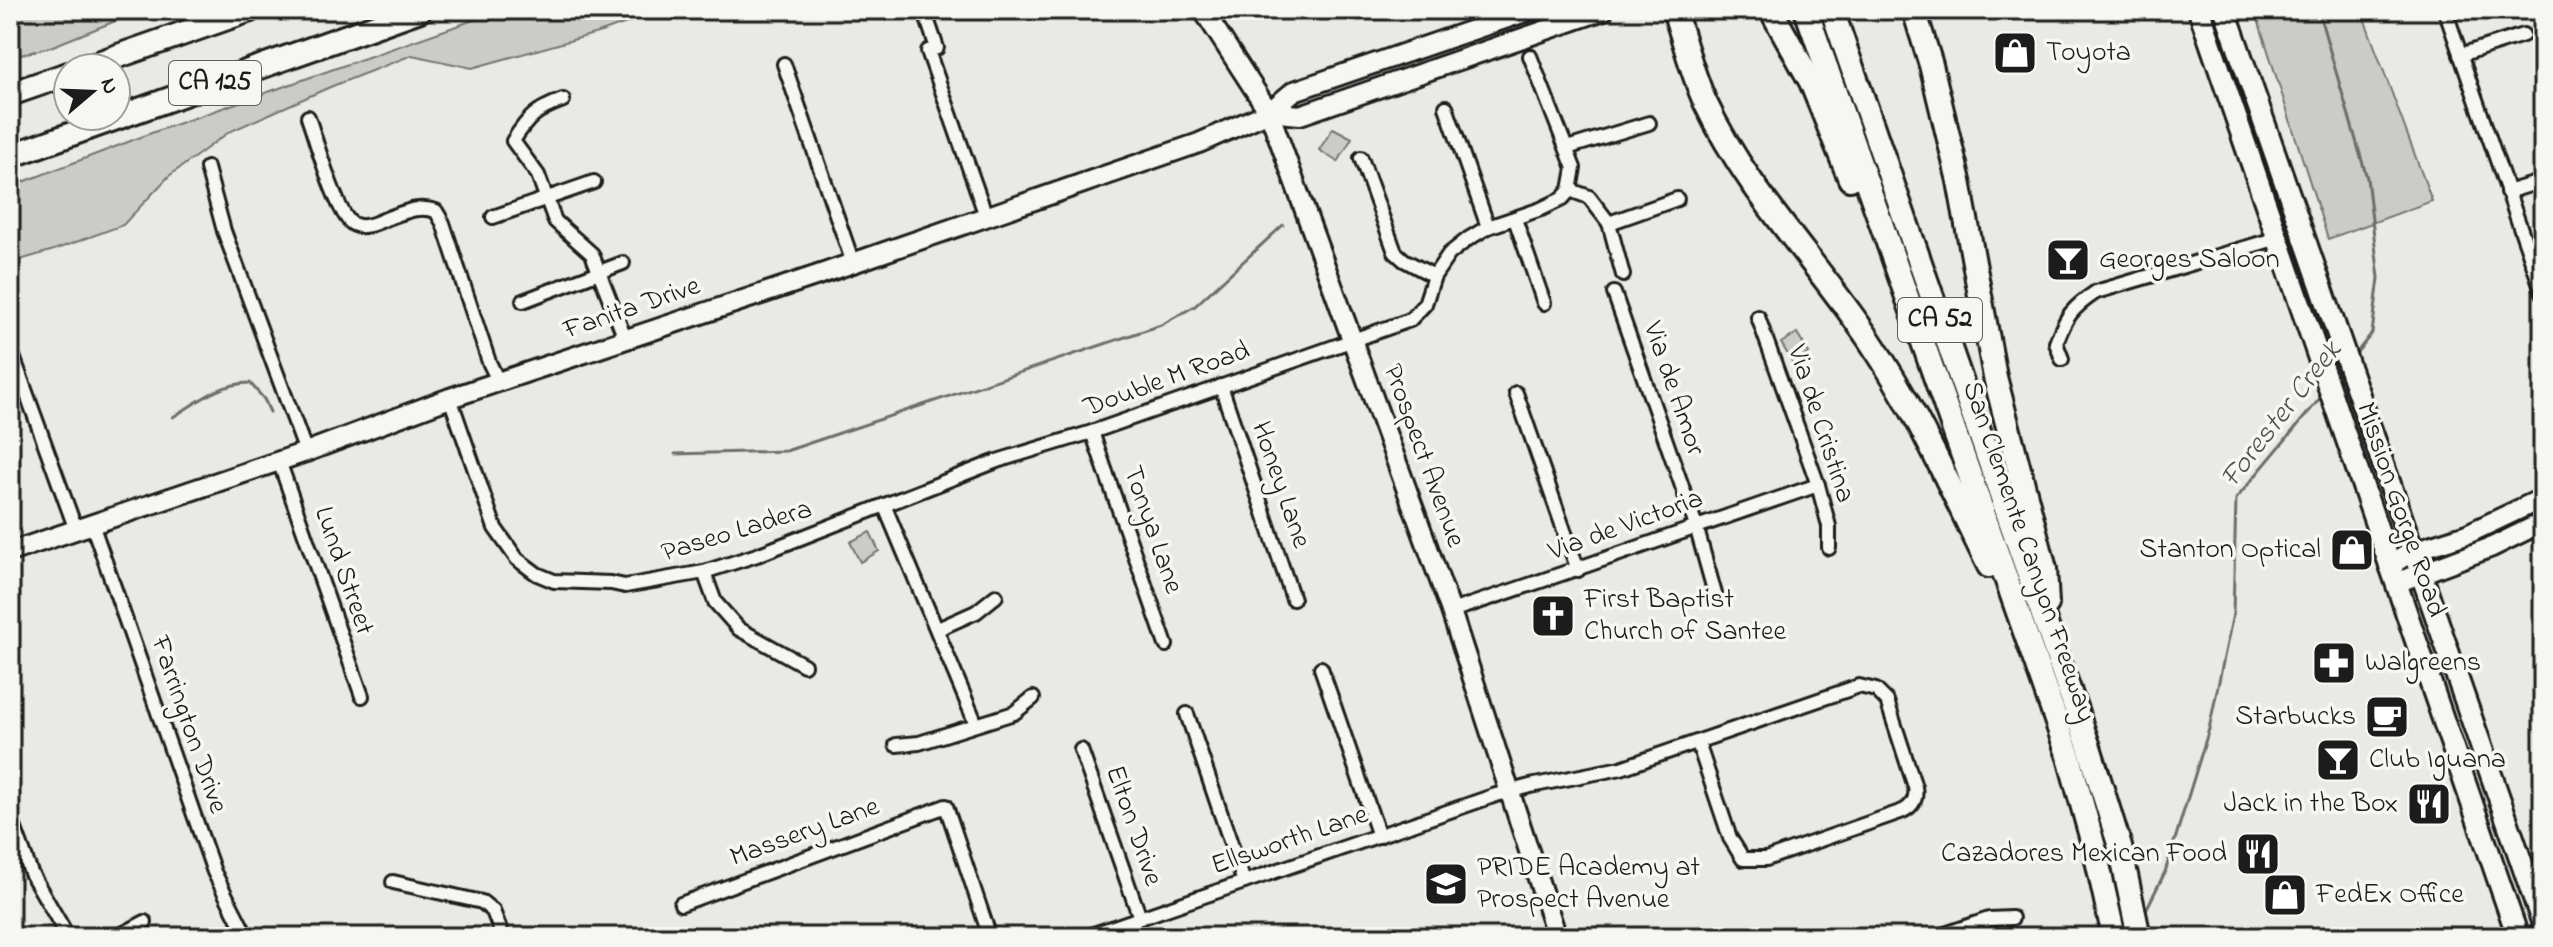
<svg xmlns="http://www.w3.org/2000/svg" width="2553" height="947" font-family="'Indie Flower',sans-serif">
<rect width="100%" height="100%" fill="#e9e9e5"/>
<filter id="ink" filterUnits="userSpaceOnUse"><feTurbulence type="fractalNoise" baseFrequency=".0125" numOctaves="2"/><feDisplacementMap in="SourceGraphic" scale="16" xChannelSelector="R" yChannelSelector="G"/><feConvolveMatrix kernelMatrix="1 2 1 2 8 2 1 2 1" color-interpolation-filters="sRGB"/></filter>
<g filter="url(#ink)">
<g fill="#cbcbc7" stroke="#747472" stroke-width="2">
<polygon points="10,10 143,10 53,46 10,58"/>
<polygon points="502,10 663,10 601,32 472,68 412,55 330,87 229,132 169,176 123,225 54,250 10,263 10,187 154,132"/>
<polygon points="2255,10 2361,10 2432,201 2328,239"/>
<polygon points="1333,128 1352,138 1338,162 1319,150"/>
<polygon points="1797,333 1809,353 1793,363 1781,343"/>
<polygon points="870,532 879,551 860,562 850,542"/>
</g>
<g fill="none" stroke-linecap="round" stroke-linejoin="round">
<g stroke="#6d6d6c" stroke-width="3">
<polyline points="2318,10 2367,178 2379,278 2372,333 2354,356"/>
<path d="M173 417C198 402 220 383 250 383L264 399 270 412"/>
<polyline points="675,454 786,451 1161,325 1195,306 1283,225"/>
<polyline points="2143,916 2165,872 2209,729 2233,614 2236,499 2322,396"/>
</g>
<g stroke="#1c1c1c" stroke-width="18">
<g id="street">
<polyline points="924,10 937,48 928,51 986,216"/>
<polyline points="2445,10 2543,293"/>
<polyline points="2460,55 2523,35"/>
<polyline points="784,64 853,263"/>
<path d="M563 100C536 110 529 116 513 141L538 175 555 221 592 254 626 341"/>
<polyline points="1446,107 1488,227"/>
<path d="M308 117C315 137 337 216 353 224 364 230 378 222 388 218 405 212 418 205 436 211L443 223 489 362 499 383"/>
<polyline points="1567,148 1649,123"/>
<polyline points="1361,158 1395,252 1404,260 1434,276"/>
<polyline points="207,168 224,231 306,452"/>
<polyline points="1570,190 1589,197 1609,223 1677,199"/>
<polyline points="2507,192 2543,181"/>
<polyline points="493,217 594,182"/>
<polyline points="1515,219 1544,303"/>
<polyline points="1609,223 1623,275"/>
<polyline points="1614,293 1696,526 1715,594"/>
<polyline points="523,301 623,263"/>
<polyline points="1758,317 1818,485 1829,526 1829,548"/>
<polyline points="10,348 76,530"/>
<path d="M2062 359 2056 343C2066 316 2072 308 2096 292L2278 238"/>
<polyline points="1221,386 1293,599"/>
<polyline points="1516,393 1578,570"/>
<polyline points="450,398 495,528 517,559 537,574 554,581 611,583 625,586 704,572 757,555 997,461 1092,432 1410,320 1425,304 1434,276 1449,254 1468,239 1488,227 1541,209 1562,199 1570,190 1574,168 1530,56"/>
<polyline points="1092,432 1166,645"/>
<polyline points="279,461 362,696"/>
<polyline points="885,507 976,724"/>
<polyline points="92,524 214,872 247,937"/>
<polyline points="704,572 715,602 739,629 804,665"/>
<path d="M1451 611C1574 571 1695 527 1818 485"/>
<polyline points="938,629 976,612 996,596"/>
<polyline points="1321,668 1379,836"/>
<polyline points="1187,714 1244,882"/>
<polyline points="896,745 919,743 1014,713 1033,698"/>
<polyline points="1081,750 1140,918"/>
<polyline points="10,815 31,873 68,937"/>
<polyline points="393,882 482,902 493,911 503,937"/>
<polyline points="681,904 946,806 990,937"/>
<polyline points="117,937 145,922"/>
<path d="M1085 937 1496 795 1530 786 1621 768 1859 686 1876 690 1887 701 1915 787C1917 798 1913 806 1903 811L1766 859H1743L1730 838 1698 743"/>
<polyline points="1936,937 1989,919 2012,918"/>
</g>
</g>
<g stroke="#1c1c1c" stroke-width="24">
<g id="secondary">
<polyline points="1203,10 1269,112 1451,611 1557,937"/>
<polyline points="1269,112 1300,115 1604,10"/>
<polyline points="10,552 306,452 450,398 821,274 1199,143 1269,112 1294,91 1531,10"/>
<polyline points="2389,566 2413,551 2467,534 2543,498"/>
<polyline points="2396,583 2492,547 2543,522"/>
</g>
</g>
<g stroke="#1c1c1c" stroke-width="26">
<g id="primary">
<polyline points="2199,10 2518,937"/>
<polyline points="2225,10 2543,924"/>
</g>
</g>
<g stroke="#1c1c1c" stroke-width="28">
<g id="highway">
<path d="M1674 10C1684 40 1692 73 1705 102 1746 190 1816 261 1870 341 1918 412 1951 490 1989 566"/>
<polyline points="1771,10 1811,82 1850,179"/>
<polyline points="1806,10 2069,757 2095,851 2114,937"/>
<polyline points="1832,10 2089,747 2120,847 2139,937"/>
<polyline points="1914,10 1931,65 1959,181 1995,377 2045,569 2047,604"/>
<polyline points="84,68 250,10"/>
<polyline points="10,94 68,74"/>
<polyline points="10,156 420,10"/>
</g>
</g>
<use href="#street" stroke="#f6f6f2" stroke-width="12"/>
<use href="#secondary" stroke="#f6f6f2" stroke-width="18"/>
<use href="#primary" stroke="#f6f6f2" stroke-width="20"/>
<use href="#highway" stroke="#f6f6f2" stroke-width="22"/>
</g>
</g>
<defs>
<g id="shop-square" transform="scale(2.3)"><rect x="-9" y="-9" width="18" height="18" rx="4" fill="#1c1c1c" stroke="#f6f6f2"/><path d="M-5-2.5h2.3a2.7 3.5 0 0 1 5.4 0H5L5.5 6h-11ZM-1.5-2.5h3a1.5 2.3 0 0 0-3 0Z" fill="#fff"/></g>
<g id="bar-square" transform="scale(2.3)"><rect x="-9" y="-9" width="18" height="18" rx="4" fill="#1c1c1c" stroke="#f6f6f2"/><path d="M-6-5H6L.8 .8V4.5H3.5V6h-7V4.5H-.8V.8Z" fill="#fff"/></g>
<g id="church-square" transform="scale(2.3)"><rect x="-9" y="-9" width="18" height="18" rx="4" fill="#1c1c1c" stroke="#f6f6f2"/><path d="M-1.2-6h2.4v3.5h3.3v2.4h-3.3V6h-2.4V-.1h-3.3v-2.4h3.3Z" fill="#fff"/></g>
<g id="pharmacy-square" transform="scale(2.3)"><rect x="-9" y="-9" width="18" height="18" rx="4" fill="#1c1c1c" stroke="#f6f6f2"/><path d="M-2-6h4v4h4v4h-4v4h-4v-4h-4v-4h4Z" fill="#fff"/></g>
<g id="cafe-square" transform="scale(2.3)"><rect x="-9" y="-9" width="18" height="18" rx="4" fill="#1c1c1c" stroke="#f6f6f2"/><path d="M-5.5-4.5H6V0H3Q3 3.5 0 3.5H-2.5Q-5.5 3.5-5.5 0ZM3-3.2v2h1.7v-2ZM-6 4.5H4V6H-6Z" fill="#fff"/></g>
<g id="restaurant-square" transform="scale(2.3)"><rect x="-9" y="-9" width="18" height="18" rx="4" fill="#1c1c1c" stroke="#f6f6f2"/><path d="M-5-6h1v4h1v-4h1v4h1v-4h1v5L-1.5 .5V6h-2V.5L-5-1ZM5-6V6H3V1.5H1.5Q1.5-4 5-6Z" fill="#fff"/></g>
<g id="school-square" transform="scale(2.3)"><rect x="-9" y="-9" width="18" height="18" rx="4" fill="#1c1c1c" stroke="#f6f6f2"/><path d="M0-5L7-2L0 1L-7-2ZM-4 1L0 2.5L4 1V4Q0 6-4 4Z" fill="#fff"/></g>
</defs>
<g fill-rule="evenodd">
<use href="#shop-square" x="2015" y="53"/>
<use href="#bar-square" x="2068" y="260"/>
<use href="#shop-square" x="2352" y="550"/>
<use href="#church-square" x="1553" y="616"/>
<use href="#pharmacy-square" x="2334" y="663"/>
<use href="#cafe-square" x="2387" y="717"/>
<use href="#bar-square" x="2338" y="760"/>
<use href="#restaurant-square" x="2429" y="804"/>
<use href="#restaurant-square" x="2258" y="854"/>
<use href="#school-square" x="1446" y="884"/>
<use href="#shop-square" x="2285" y="895"/>
</g>
<g text-anchor="middle" dominant-baseline="central" stroke-width="7" stroke-linejoin="round" paint-order="stroke">
<g fill="#f6f6f2" stroke="#5d5d5c" stroke-width="2">
<rect x="169" y="61" width="92" height="44" rx="6"/>
<rect x="1898" y="298" width="84" height="44" rx="6"/>
</g>
<g font-size="26" font-weight="bold" fill="#1c1c1c">
<text x="215" y="83">CA 125</text>
<text x="1940" y="320">CA 52</text>
</g>
<g font-size="28" fill="#1c1c1c" stroke="#f6f6f2" text-anchor="start">
<text x="2046" y="53">Toyota</text>
<text x="2099" y="260">Georges Saloon</text>
<text x="2321" y="550" text-anchor="end">Stanton Optical</text>
<text x="1584" y="600">First Baptist<tspan x="1584" dy="32">Church of Santee</tspan></text>
<text x="2365" y="663">Walgreens</text>
<text x="2356" y="717" text-anchor="end">Starbucks</text>
<text x="2369" y="760">Club Iguana</text>
<text x="2398" y="804" text-anchor="end">Jack in the Box</text>
<text x="2227" y="854" text-anchor="end">Cazadores Mexican Food</text>
<text x="1477" y="868">PRIDE Academy at<tspan x="1477" dy="32">Prospect Avenue</tspan></text>
<text x="2316" y="895">FedEx Office</text>
</g>
<g font-size="28" fill="#1c1c1c" stroke="#f6f6f2">
<text transform="translate(632 309) rotate(-19)">Fanita Drive</text>
<text transform="translate(1167 380) rotate(-20)">Double M Road</text>
<text transform="translate(1673 389) rotate(71)">Via de Amor</text>
<text transform="translate(1820 424) rotate(72)">Via de Cristina</text>
<text transform="translate(1423 456) rotate(70)">Prospect Avenue</text>
<text transform="translate(1280 485) rotate(71)">Honey Lane</text>
<text transform="translate(2400 510) rotate(71)">Mission Gorge Road</text>
<text transform="translate(1626 526) rotate(-20)">Via de Victoria</text>
<text transform="translate(1152 530) rotate(71)">Tonya Lane</text>
<text transform="translate(737 532) rotate(-17)">Paseo Ladera</text>
<text transform="translate(2028 552) rotate(71)">San Clemente Canyon Freeway</text>
<text transform="translate(343 571) rotate(71)">Lund Street</text>
<text transform="translate(188 725) rotate(71)">Farrington Drive</text>
<text transform="translate(1133 826) rotate(71)">Elton Drive</text>
<text transform="translate(805 833) rotate(-20)">Massery Lane</text>
<text transform="translate(1290 841) rotate(-19)">Ellsworth Lane</text>
</g>
<g font-size="30" font-style="italic" fill="#525251" stroke="#f6f6f2">
<text transform="translate(2282 415) rotate(-52)">Forester Creek</text>
</g>
</g>
<rect width="2553" height="947" fill="none" stroke="#f6f6f2" stroke-width="40"/>
<rect x="20" y="20" width="2513" height="907" fill="none" stroke="#1c1c1c" stroke-width="3" filter="url(#ink)"/>
<g transform="translate(92 92) rotate(71)"><circle r="38" fill="#f6f6f2" stroke="#9f9f9c" stroke-width="2"/>
<path d="M0-6L14 30L0 20L-14 30Z" fill="#1c1c1c"/>
<text y="-12" font-size="22" font-weight="bold" text-anchor="middle" fill="#1c1c1c">N</text>
</g>
</svg>
